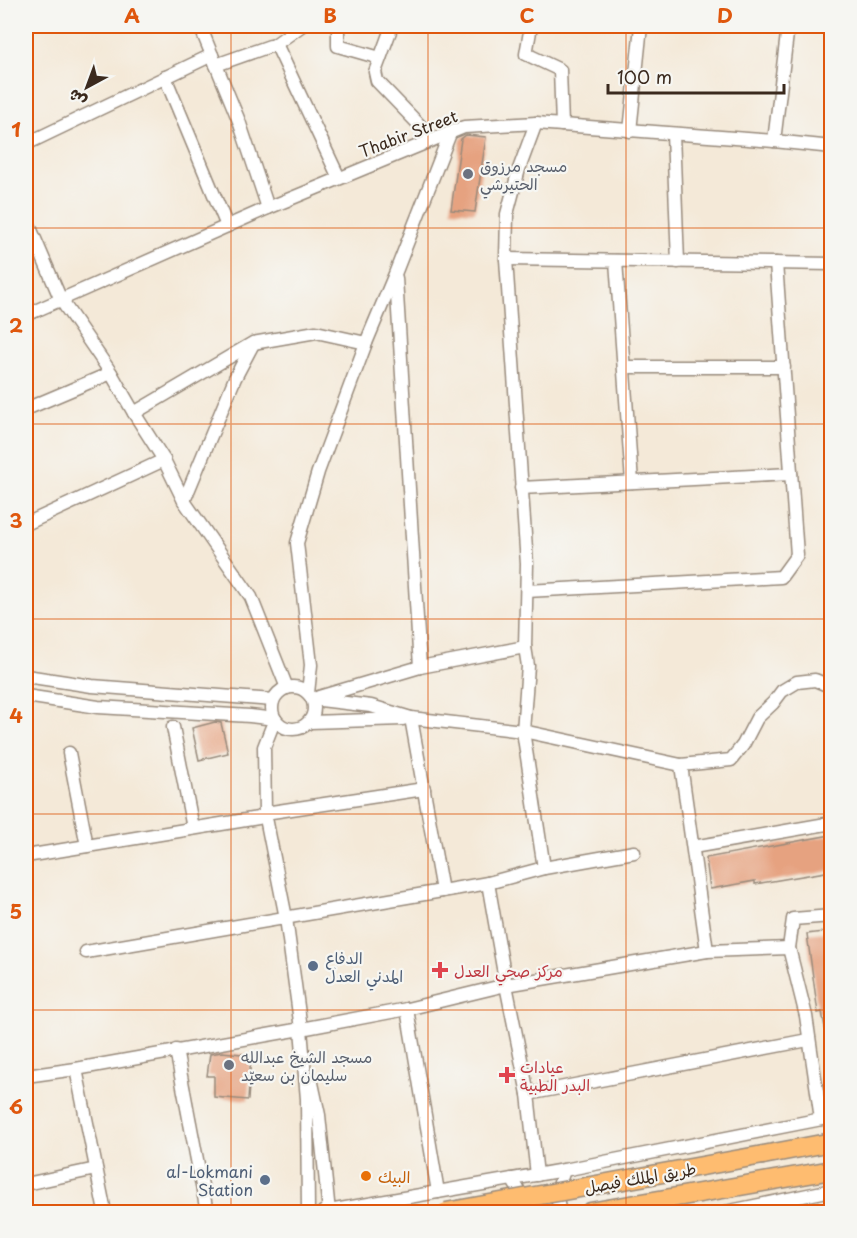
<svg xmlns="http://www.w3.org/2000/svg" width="857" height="1238" font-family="'Playpen Sans','Playpen Sans Arabic',sans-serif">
<rect width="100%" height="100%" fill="#f6f6f2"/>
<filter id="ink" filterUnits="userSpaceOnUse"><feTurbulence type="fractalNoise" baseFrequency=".0167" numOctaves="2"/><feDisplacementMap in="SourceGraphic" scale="12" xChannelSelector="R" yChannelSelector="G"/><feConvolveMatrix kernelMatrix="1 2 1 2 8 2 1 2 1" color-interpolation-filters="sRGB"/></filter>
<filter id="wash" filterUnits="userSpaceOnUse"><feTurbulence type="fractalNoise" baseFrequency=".008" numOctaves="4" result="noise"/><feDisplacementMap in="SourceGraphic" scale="24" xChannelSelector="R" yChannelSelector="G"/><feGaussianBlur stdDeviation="1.35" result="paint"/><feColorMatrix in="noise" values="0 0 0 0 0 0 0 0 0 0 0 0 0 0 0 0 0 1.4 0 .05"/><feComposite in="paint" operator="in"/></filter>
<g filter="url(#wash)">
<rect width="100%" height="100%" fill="#f4e9d8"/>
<g id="blocks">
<g fill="#e6a280">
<polygon points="466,135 486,137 475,212 451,210 461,139"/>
<polygon points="215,722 221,723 228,753 199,760 192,728"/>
<polygon points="831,835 831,871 755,884 755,881 710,889 706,858"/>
<polygon points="831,931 831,1038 827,1038 822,1012 818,1013 807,934"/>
<polygon points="222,1052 251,1055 248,1100 214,1097 214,1076 207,1076 210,1054"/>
</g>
</g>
</g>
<g filter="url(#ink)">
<use href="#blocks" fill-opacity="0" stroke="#988a7b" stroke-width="1.5"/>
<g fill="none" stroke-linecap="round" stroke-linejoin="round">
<g stroke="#988a7b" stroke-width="15">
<g id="minor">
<polyline points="200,26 239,121 268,208"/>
<polyline points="338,26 338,46 380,58"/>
<polyline points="392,26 375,72 377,81 433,139"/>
<polyline points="531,26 526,54 560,70 562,125"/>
<polyline points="273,46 301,26"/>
<polyline points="216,65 270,46 275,46 278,48 339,178"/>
<polyline points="165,77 227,226"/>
<polyline points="536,123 519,169 507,214 506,259 527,564 525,647 528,666 523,731 544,868"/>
<polyline points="630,131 641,26"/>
<polyline points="673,134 678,262"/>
<polyline points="774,141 788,26"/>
<polyline points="26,144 212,55"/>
<polyline points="26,218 61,300 111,373 134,413 164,460 184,501 251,597 287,688"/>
<polyline points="506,259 832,264"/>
<polyline points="616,261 632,482"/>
<polyline points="396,278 420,667"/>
<polyline points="26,315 268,208 464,127 536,123 774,141 832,147"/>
<polyline points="624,367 784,367"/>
<polyline points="26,409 111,373"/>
<polyline points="134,413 253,343 316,332 366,343"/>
<polyline points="521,488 791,474"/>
<polyline points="184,501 235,378 253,344"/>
<polyline points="26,524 164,460"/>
<polyline points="527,591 781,577 797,555 776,263"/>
<polyline points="26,676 92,686 273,700"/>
<circle cx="293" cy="708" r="21"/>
<polyline points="308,693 311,665 297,543 318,472 366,343 395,274 451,131"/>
<polyline points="26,696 98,707 250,716 275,719 264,747 265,813 286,918 301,1029 307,1099 308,1212"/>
<polyline points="319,697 420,667 525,647"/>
<polyline points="312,699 371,706 411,718 523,731 681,765 731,760 743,745 757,718 773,703 782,691 797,682 815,680 832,687"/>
<polyline points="411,718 442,891"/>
<polyline points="310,722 403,719"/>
<polyline points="173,727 193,828"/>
<polyline points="69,753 87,846"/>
<polyline points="681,765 707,951"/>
<polyline points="693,847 832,823"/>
<polyline points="26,856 258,818 265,813 424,789"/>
<polyline points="488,883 506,985 528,1094 537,1175"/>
<polyline points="86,952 442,891 488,883 544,868 634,852"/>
<polyline points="407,1009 438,1192"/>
<polyline points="176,1050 207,1212"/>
<polyline points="76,1069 105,1212"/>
<polyline points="26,1076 76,1069 301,1029 407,1009 506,985 707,951 789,948"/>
<polyline points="312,1083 319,1115 329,1212"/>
<polyline points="528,1094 808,1040"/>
<polyline points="821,1119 806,1016 789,948 793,919 832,916"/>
<polyline points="512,1179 524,1199 530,1212"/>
<polyline points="26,1184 96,1169"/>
<polyline points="323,1212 564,1170 832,1117"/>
<polyline points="559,1212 557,1192 564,1170"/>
<polyline points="725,1212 832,1190"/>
</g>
</g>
<g stroke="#988a7b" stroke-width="21">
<g id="highway">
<polyline points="763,1155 832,1142"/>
<polyline points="590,1212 832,1170"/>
</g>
</g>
<use href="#minor" stroke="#fff" stroke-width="12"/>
<use href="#highway" stroke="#febc70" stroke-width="18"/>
<g stroke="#988a7b" stroke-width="21" stroke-linecap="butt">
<polyline id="highway-bridge" points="446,1212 763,1155"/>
</g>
<use href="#highway-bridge" stroke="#febc70" stroke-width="18"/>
</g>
</g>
<path fill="none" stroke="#df570d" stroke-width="1.5" stroke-opacity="0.55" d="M231 26V1212M428 26V1212M626 26V1212M26 228H832M26 424H832M26 619H832M26 814H832M26 1010H832"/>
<g fill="#6b7280" stroke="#f6f6f2" stroke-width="2">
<circle cx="468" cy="174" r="6"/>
<circle cx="229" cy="1065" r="6"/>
</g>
<g fill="#5c6f8a" stroke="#f6f6f2" stroke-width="2">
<circle cx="313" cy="966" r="6"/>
<circle cx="265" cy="1180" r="6"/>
</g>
<g fill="#e0444e" stroke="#f6f6f2" stroke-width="2">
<path d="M437 961h6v6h6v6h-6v6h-6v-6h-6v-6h6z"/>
<path d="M504 1066h6v6h6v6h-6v6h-6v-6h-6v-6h6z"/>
</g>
<circle fill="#e8710a" stroke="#f6f6f2" stroke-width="2" cx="366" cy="1176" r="6"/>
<g text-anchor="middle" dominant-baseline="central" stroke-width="4.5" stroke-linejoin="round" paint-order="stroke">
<g font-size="16" fill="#3b2a1e" stroke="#f6f6f2">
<text transform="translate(408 133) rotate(-21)">Thabir Street</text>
<text transform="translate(640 1177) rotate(-10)">طريق الملك فيصل</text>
</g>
<g font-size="16" fill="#5b616d" stroke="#f6f6f2" text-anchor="start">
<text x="480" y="165">مسجد مرزوق<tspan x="480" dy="18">الحتيرشي</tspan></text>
<text x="241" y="1056">مسجد الشيخ عبدالله<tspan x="241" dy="18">سليمان بن سعيّد</tspan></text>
</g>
<g font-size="16" fill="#4e5e75" stroke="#f6f6f2" text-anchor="start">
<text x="325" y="957">الدفاع<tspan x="325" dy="18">المدني العدل</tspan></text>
<text x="253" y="1171" text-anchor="end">al-Lokmani<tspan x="253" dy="18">Station</tspan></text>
</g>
<g font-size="16" fill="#be3a42" stroke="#f6f6f2" text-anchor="start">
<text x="454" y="970">مركز صحي العدل</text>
<text x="520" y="1066">عيادات<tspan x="520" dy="18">البدر الطبية</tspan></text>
</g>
<g font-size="16" fill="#c56008" stroke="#f6f6f2" text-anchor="start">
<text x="378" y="1176">البيك</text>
</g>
</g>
<rect width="857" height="1238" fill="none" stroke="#f6f6f2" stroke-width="66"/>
<g transform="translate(87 87) rotate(221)" stroke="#f6f6f2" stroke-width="4.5" paint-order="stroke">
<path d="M0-4.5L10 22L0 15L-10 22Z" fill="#3b2a1e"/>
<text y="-9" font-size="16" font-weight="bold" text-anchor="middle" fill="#3b2a1e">ش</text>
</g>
<path d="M608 84v9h176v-9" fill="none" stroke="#3b2a1e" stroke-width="3"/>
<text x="617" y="84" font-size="18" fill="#3b2a1e" stroke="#f6f6f2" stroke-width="4.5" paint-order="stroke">100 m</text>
<rect x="33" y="33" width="791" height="1172" fill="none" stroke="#df570d" stroke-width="2"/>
<g font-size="20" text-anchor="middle" font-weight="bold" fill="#df570d">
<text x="132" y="23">A</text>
<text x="330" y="23">B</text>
<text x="527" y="23">C</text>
<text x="725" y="23">D</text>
<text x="16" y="137">1</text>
<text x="16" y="333">2</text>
<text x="16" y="528">3</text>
<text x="16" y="723">4</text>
<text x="16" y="919">5</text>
<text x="16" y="1114">6</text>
</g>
</svg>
